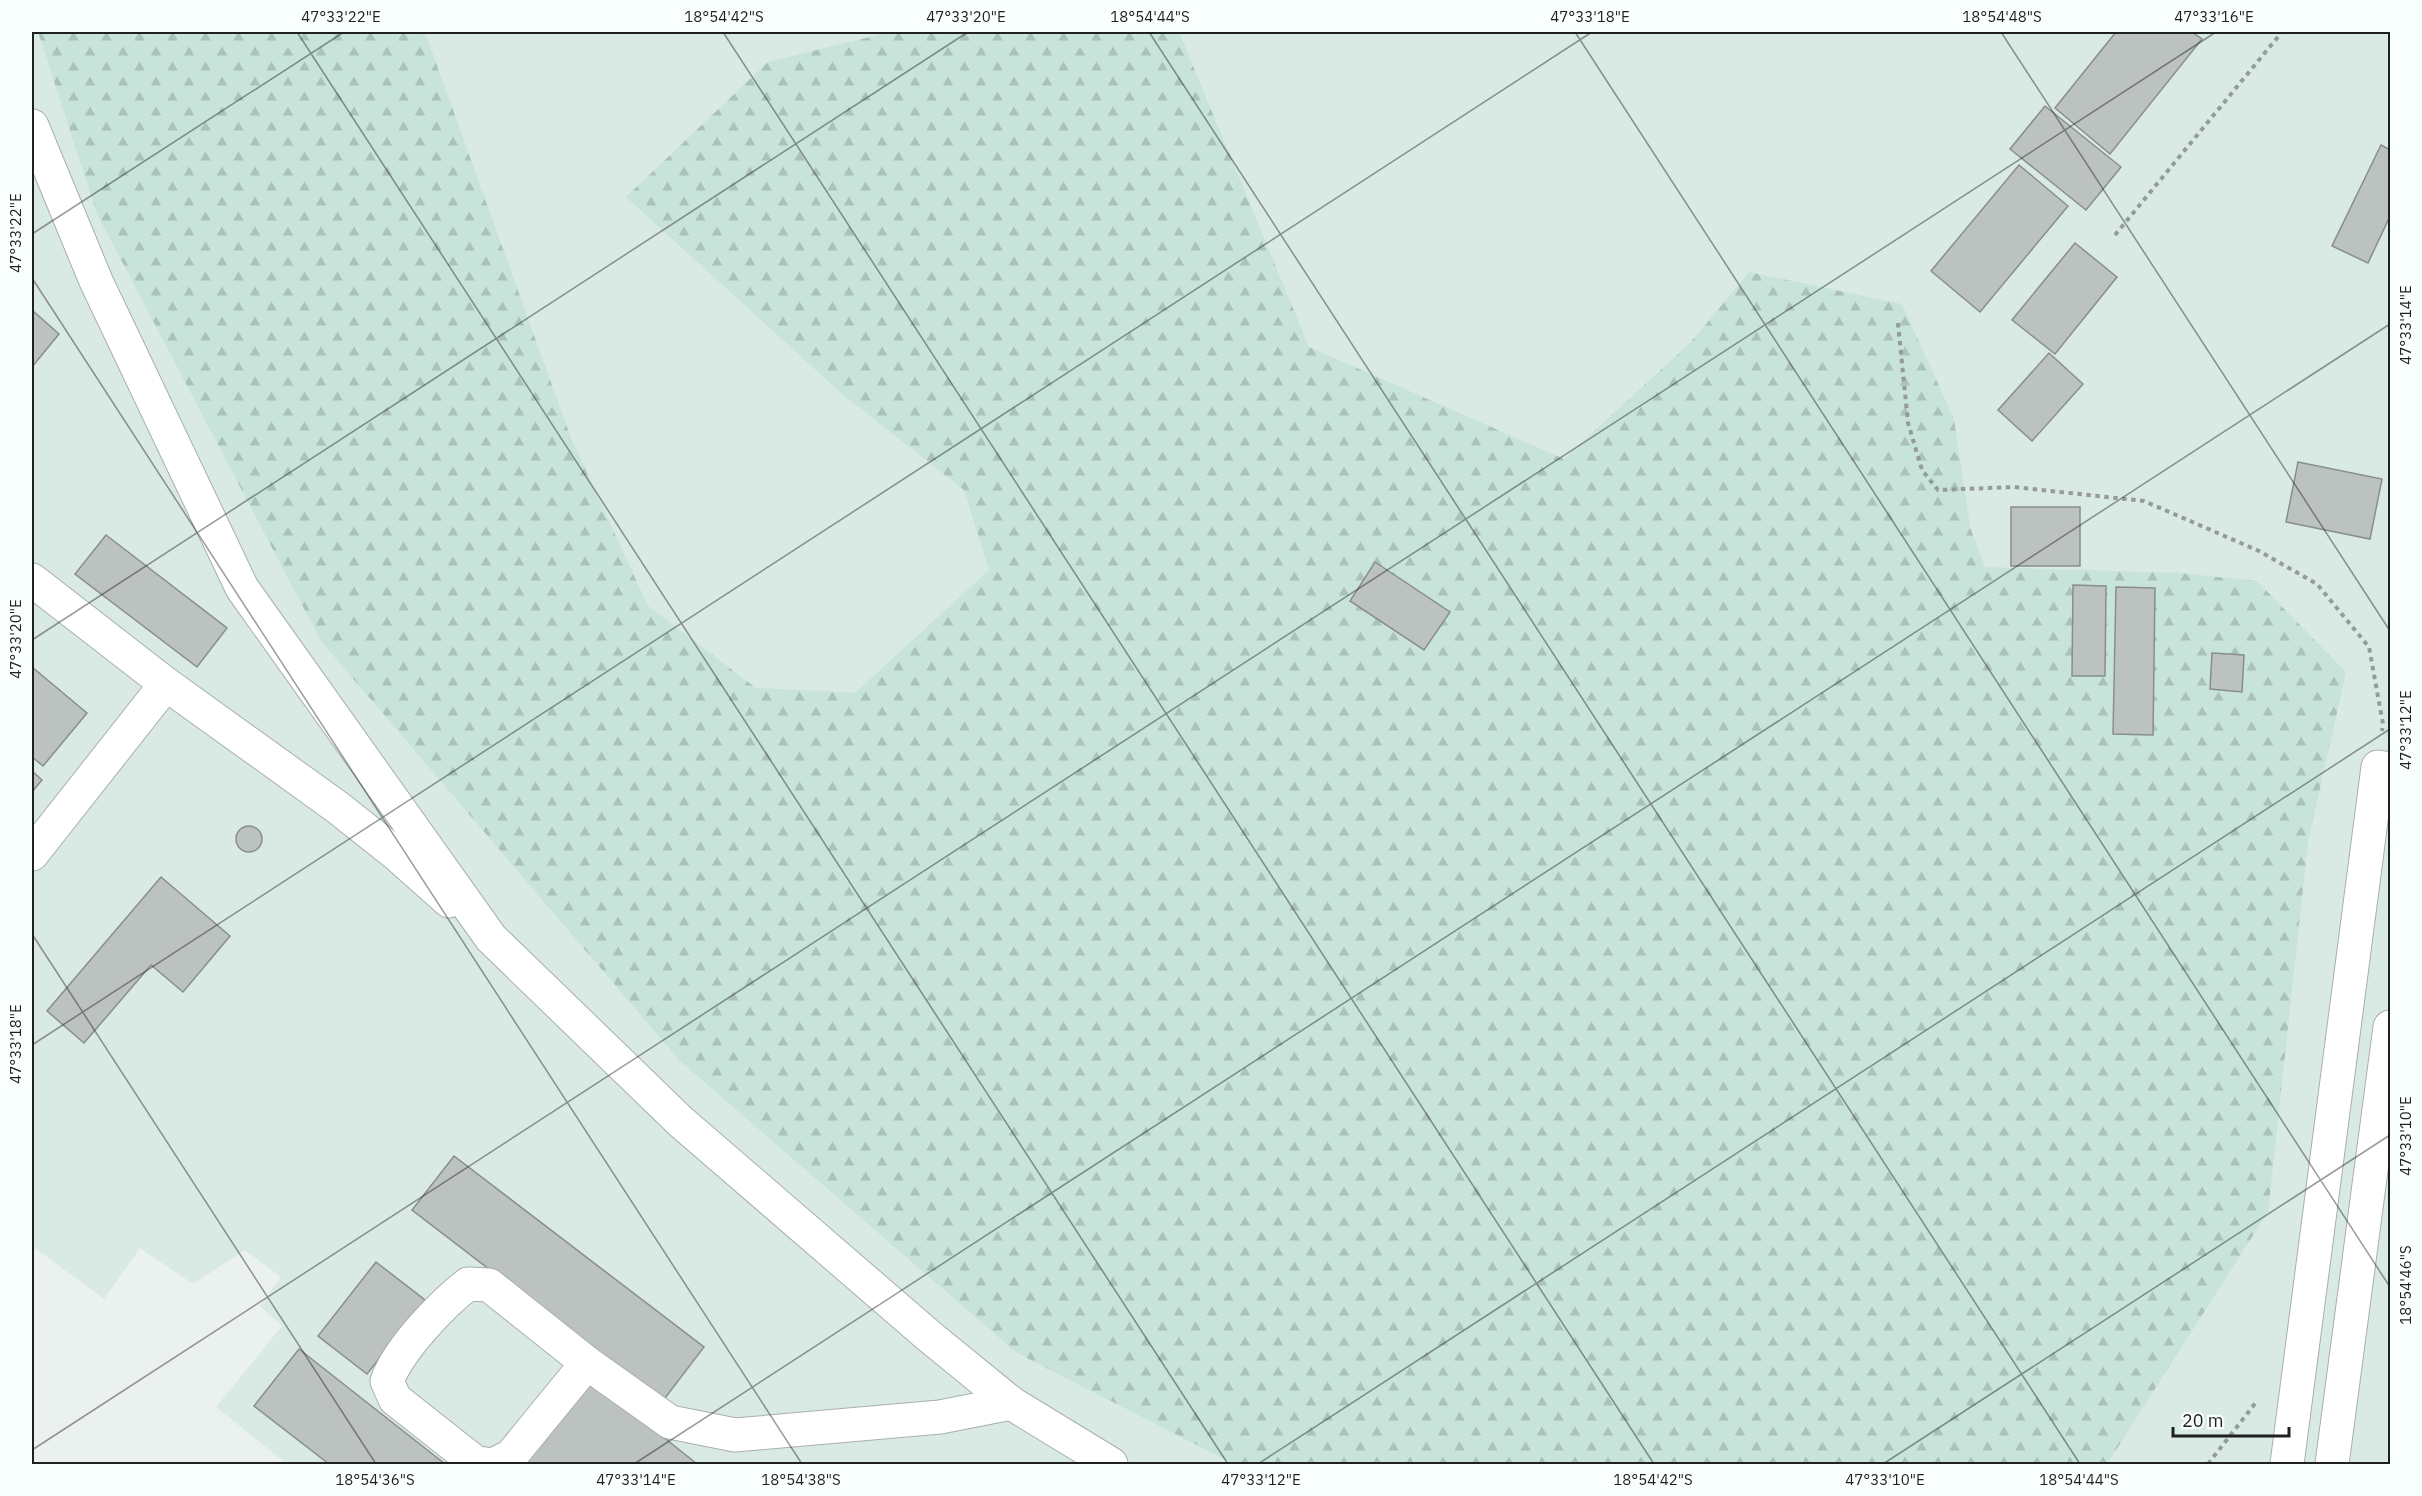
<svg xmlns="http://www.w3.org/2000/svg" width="2422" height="1496" font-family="'IBM Plex Sans',sans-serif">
<defs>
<pattern id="forest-firs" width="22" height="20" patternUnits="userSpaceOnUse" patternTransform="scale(1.5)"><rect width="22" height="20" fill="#c8e3d9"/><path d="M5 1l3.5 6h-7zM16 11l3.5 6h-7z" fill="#abc2ba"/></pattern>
</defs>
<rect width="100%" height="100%" fill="#eaf1ee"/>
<polygon fill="#d9e9e3" points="32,32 2390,32 2390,1464 287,1464 216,1407 282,1326 260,1306 281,1277 245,1250 193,1284 140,1248 104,1299 32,1246"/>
<polygon fill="url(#forest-firs)" points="38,32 425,32 571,438 648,606 756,688 855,693 989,570 964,490 841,393 626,197 768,62 890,32 1179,32 1309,347 1564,459 1691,342 1749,272 1902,304 1954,419 1970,527 1985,567 2179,573 2257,581 2346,672 2308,842 2268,1212 2107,1464 1234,1464 1017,1353 680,1061 321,641 97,214"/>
<g fill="#bbc2bf" stroke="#888e8c" stroke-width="1.5">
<polygon points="2116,32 2192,32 2202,39 2110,154 2055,108"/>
<polygon points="2045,106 2121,167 2086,210 2010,149"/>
<polygon points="2381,145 2390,150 2390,216 2368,263 2332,246"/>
<polygon points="2019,165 2068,206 1980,312 1931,271"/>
<polygon points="2075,243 2117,277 2055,354 2012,320"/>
<polygon points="32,310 59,334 32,367"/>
<polygon points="2049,353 2083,384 2032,441 1998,410"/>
<polygon points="2298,462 2382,479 2370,539 2286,522"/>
<rect x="2011" y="507" width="69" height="59"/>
<polygon points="106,535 227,628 197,667 75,574"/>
<polygon points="1375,562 1450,612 1424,650 1350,601"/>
<polygon points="2073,585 2106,586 2105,676 2072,676"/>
<polygon points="2116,587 2155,588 2153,735 2113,734"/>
<polygon points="2212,653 2244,655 2242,692 2210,689"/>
<polygon points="32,667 87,713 43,766 32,757"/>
<polygon points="32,771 42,780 32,792"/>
<circle cx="249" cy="839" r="13"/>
<polygon points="161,877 230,936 183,992 151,965 84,1043 47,1011"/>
<polygon points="454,1156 704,1347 662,1402 412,1210"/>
<polygon points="376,1262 425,1300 367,1374 318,1336"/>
<polygon points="299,1349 445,1464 329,1464 254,1406"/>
<polygon points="592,1380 697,1464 525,1464"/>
</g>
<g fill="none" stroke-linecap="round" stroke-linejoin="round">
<g stroke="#a9afad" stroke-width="35">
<g id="minor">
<polyline points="32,126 96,281 242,588 491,938 680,1121 929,1336 1011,1403 1111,1464"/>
<polyline points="32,580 166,684 337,807 395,853 449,901"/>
<polyline points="32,854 166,684"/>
<path d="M485 1464 476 1463 395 1399 387 1381C399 1349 441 1305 468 1284L489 1285 587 1363 670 1422 735 1435 940 1417 1011 1403"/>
<polyline points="495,1464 511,1456 587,1363"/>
<polyline points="2287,1464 2378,767 2390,769"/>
<polyline points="2332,1464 2390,1027"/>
</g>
</g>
<g stroke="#969b99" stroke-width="4" stroke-dasharray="4.5 4.5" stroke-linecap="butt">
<polyline points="2115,235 2282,32"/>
<polyline points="1898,323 1908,423 1922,470 1938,490 2014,487 2144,501 2259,551 2317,584 2369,647 2383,724 2382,731"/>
<polyline points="2208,1464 2257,1401"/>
</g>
<use href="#minor" stroke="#fff" stroke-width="33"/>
</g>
<path fill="none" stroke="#1f2120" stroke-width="1.5" stroke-opacity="0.45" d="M297 32 1228 1464M723 32 1654 1464M1149 32 2080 1464M1575 32 2390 1287M2001 32 2390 631M32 234 344 32M32 278 802 1464M32 640 968 32M32 934 376 1464M32 1045 1592 32M32 1450 2216 32M634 1464 2390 324M1258 1464 2390 729M1883 1464 2390 1135"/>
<rect width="2422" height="1496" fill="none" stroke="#f8fffc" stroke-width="66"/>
<path d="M2173 1427v9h116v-9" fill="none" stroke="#1f2120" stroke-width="3"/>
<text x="2182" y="1427" font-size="18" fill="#1f2120" stroke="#f8fffc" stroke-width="4.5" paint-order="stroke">20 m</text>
<rect x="33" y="33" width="2356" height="1430" fill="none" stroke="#1f2120" stroke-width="2"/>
<g font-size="15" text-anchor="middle" fill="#1f2120">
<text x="341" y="22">47°33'22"E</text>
<text x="724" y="22">18°54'42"S</text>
<text x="966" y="22">47°33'20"E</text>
<text x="1150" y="22">18°54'44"S</text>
<text x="1590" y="22">47°33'18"E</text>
<text x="2002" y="22">18°54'48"S</text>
<text x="2214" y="22">47°33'16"E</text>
<text transform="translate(16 233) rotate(-90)" y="5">47°33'22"E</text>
<text transform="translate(2406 325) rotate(-90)" y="5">47°33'14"E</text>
<text transform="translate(16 639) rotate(-90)" y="5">47°33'20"E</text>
<text transform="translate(2406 730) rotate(-90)" y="5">47°33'12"E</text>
<text transform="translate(16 1044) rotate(-90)" y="5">47°33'18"E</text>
<text transform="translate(2406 1136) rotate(-90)" y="5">47°33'10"E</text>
<text transform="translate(2406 1285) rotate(-90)" y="5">18°54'46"S</text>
<text x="375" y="1485">18°54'36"S</text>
<text x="636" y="1485">47°33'14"E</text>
<text x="801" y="1485">18°54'38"S</text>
<text x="1261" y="1485">47°33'12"E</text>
<text x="1653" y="1485">18°54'42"S</text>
<text x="1885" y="1485">47°33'10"E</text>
<text x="2079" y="1485">18°54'44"S</text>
</g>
</svg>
